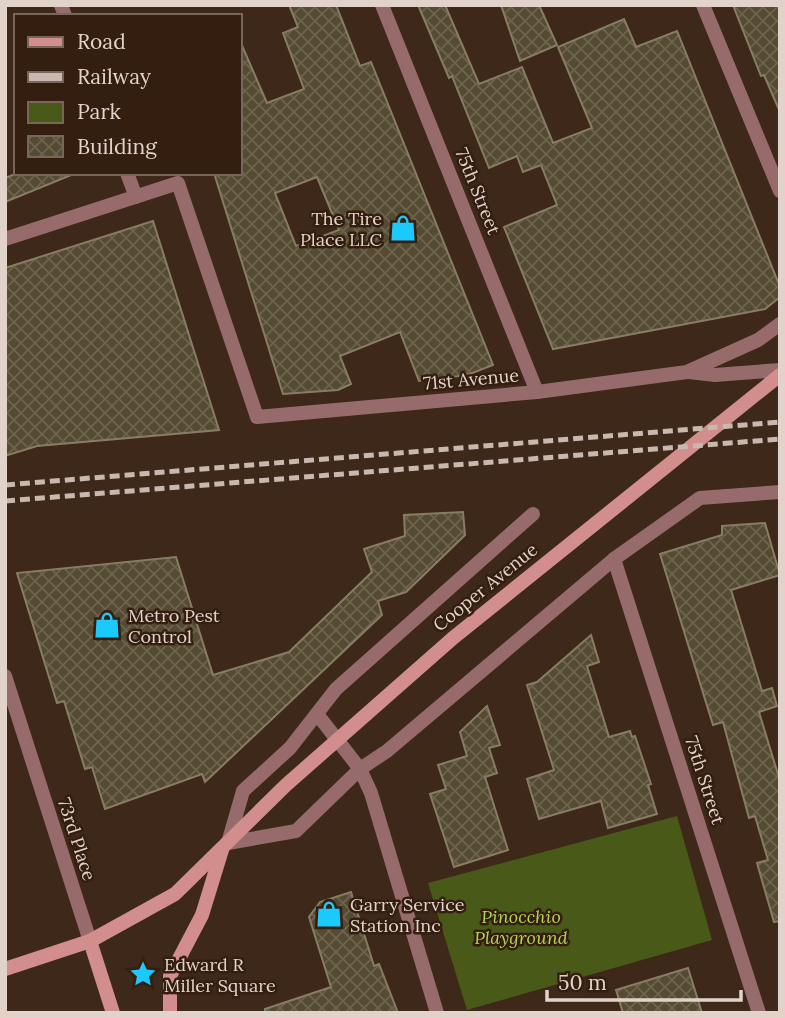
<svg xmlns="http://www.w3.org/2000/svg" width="785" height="1018" font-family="Lora,serif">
<defs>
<pattern id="building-cross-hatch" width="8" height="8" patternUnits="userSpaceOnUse" patternTransform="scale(1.75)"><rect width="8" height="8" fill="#554b32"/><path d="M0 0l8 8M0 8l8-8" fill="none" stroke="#6d644e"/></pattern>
</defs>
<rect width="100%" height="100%" fill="#3d281a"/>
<polygon fill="#495918" points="677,816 712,940 467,1010 428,883"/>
<g fill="url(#building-cross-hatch)" stroke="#887d63" stroke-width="2" fill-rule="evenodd">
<path d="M289 5H336L360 66 371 62 493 365 467 375 419 381 400 332 340 356 351 384 338 390 283 394 214 173H240V41L267 103 304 89 283 33 298 27ZM317 177 339 230 296 246 275 193Z"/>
<polygon points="418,5 445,5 479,84 522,67 553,143 592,128 558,47 624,19 636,47 677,31 780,287 780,297 765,309 553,349 504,227 557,205 541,165 523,172 517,156 489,168 452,76 449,78"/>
<polygon points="501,5 539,5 557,45 520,61"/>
<polygon points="733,5 780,5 780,112 764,75 761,76"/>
<polygon points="18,173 73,173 74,174 5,202 5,178"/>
<polygon points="153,221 219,430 37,446 5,456 5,268"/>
<polygon points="463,512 465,535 406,592 378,601 382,615 205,782 202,774 105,809 92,767 85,769 64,701 57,703 17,573 176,557 213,675 289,652 372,572 364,549 405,536 404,515"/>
<polygon points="765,523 780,575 731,590 762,691 772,688 777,706 759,712 780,781 780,921 774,922 757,863 768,860 755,816 749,818 723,722 713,725 660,554 722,535 722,526"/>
<polygon points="591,635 599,662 587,666 609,737 630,731 632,737 635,736 651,784 648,785 657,814 608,828 601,801 539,819 527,779 554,770 527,685 537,682"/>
<polygon points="487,706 500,745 489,748 497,773 485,777 508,850 454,867 430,794 446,789 438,765 467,756 460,732"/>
<polygon points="351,892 374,966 379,964 398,1013 265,1013 265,1009 331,987 309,917 320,902"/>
<polygon points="688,968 702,1013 623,1013 616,990"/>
</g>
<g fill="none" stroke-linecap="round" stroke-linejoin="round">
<g stroke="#976b6b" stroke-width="14">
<polyline points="61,5 65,16"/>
<polyline points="382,5 537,392"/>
<polyline points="703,5 780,191"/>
<polyline points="127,173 136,197"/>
<polyline points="5,239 178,183 257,417 537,392 687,372 758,340 780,324"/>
<polyline points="689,372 715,375 780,370"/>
<polyline points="533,514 336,689 290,748 243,791 228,843 296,831 360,769 387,751 614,559 700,498 780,492"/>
<polyline points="614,559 759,1013"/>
<polyline points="5,676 90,941"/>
<polyline points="317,714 360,769 371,793 437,1013"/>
</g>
<g stroke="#d28d8d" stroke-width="14">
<polyline points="90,941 113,1013"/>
<polyline points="5,969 90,941 175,894 286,785 453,638 780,375"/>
<polyline points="170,1013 170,976 202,915 222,850"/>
</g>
<g stroke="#c8b8af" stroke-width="5" stroke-dasharray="10 5" stroke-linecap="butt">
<polyline points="5,485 780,422"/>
<polyline points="5,501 780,439"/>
</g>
</g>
<defs>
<g id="shop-bare" transform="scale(2.1)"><path d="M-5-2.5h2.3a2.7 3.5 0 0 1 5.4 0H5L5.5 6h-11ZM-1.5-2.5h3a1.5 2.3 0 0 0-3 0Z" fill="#1cc9fc" stroke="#331e10" stroke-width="2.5" paint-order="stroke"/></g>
<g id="sight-bare" transform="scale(2.1)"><path d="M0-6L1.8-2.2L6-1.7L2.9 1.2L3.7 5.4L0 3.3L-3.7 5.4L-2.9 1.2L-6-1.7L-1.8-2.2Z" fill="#1cc9fc" stroke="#331e10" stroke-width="2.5" paint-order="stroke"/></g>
</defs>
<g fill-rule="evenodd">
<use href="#shop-bare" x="403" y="228"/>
<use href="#shop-bare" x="107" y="625"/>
<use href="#shop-bare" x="329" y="914"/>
<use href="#sight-bare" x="143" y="974"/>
</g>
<g text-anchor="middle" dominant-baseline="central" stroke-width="5" stroke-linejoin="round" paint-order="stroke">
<g font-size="18" fill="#e1d2ca" stroke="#331e10">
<text transform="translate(478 191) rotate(68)">75th Street</text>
<text transform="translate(471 379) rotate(-5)">71st Avenue</text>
<text transform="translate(485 587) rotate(-39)">Cooper Avenue</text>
<text transform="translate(705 780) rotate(72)">75th Street</text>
<text transform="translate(77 839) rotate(72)">73rd Place</text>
</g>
<g font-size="18" fill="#e1d2ca" stroke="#331e10" text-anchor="start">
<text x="382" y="218" text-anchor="end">The Tire<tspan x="382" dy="21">Place LLC</tspan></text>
<text x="128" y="615">Metro Pest<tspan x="128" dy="21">Control</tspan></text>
<text x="350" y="904">Garry Service<tspan x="350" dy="21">Station Inc</tspan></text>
<text x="164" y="964">Edward R<tspan x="164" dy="21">Miller Square</tspan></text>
</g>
<g font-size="18" font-style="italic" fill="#b4d559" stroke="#331e10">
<text x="521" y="916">Pinocchio<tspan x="521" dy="21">Playground</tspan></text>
</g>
</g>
<rect width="785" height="1018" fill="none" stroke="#e1d2ca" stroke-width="14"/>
<rect x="14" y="14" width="228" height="161" fill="#331e10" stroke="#79665a" stroke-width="2"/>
<rect x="28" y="37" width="35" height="10" fill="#d28d8d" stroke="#79665a" stroke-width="2"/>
<text x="77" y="49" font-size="21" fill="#e1d2ca">Road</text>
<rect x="28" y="72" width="35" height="10" fill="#c8b8af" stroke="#79665a" stroke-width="2"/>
<text x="77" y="84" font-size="21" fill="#e1d2ca">Railway</text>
<rect x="28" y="102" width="35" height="21" fill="#495918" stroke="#79665a" stroke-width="2"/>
<text x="77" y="119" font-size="21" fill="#e1d2ca">Park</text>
<rect x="28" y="136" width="35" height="21" fill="url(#building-cross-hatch)" stroke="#79665a" stroke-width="2"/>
<text x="77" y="154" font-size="21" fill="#e1d2ca">Building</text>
<path d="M547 990v10h194v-10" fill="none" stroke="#e1d2ca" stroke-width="3.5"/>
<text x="558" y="990" font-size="21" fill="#e1d2ca" stroke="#331e10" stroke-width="5" paint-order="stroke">50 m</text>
</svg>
